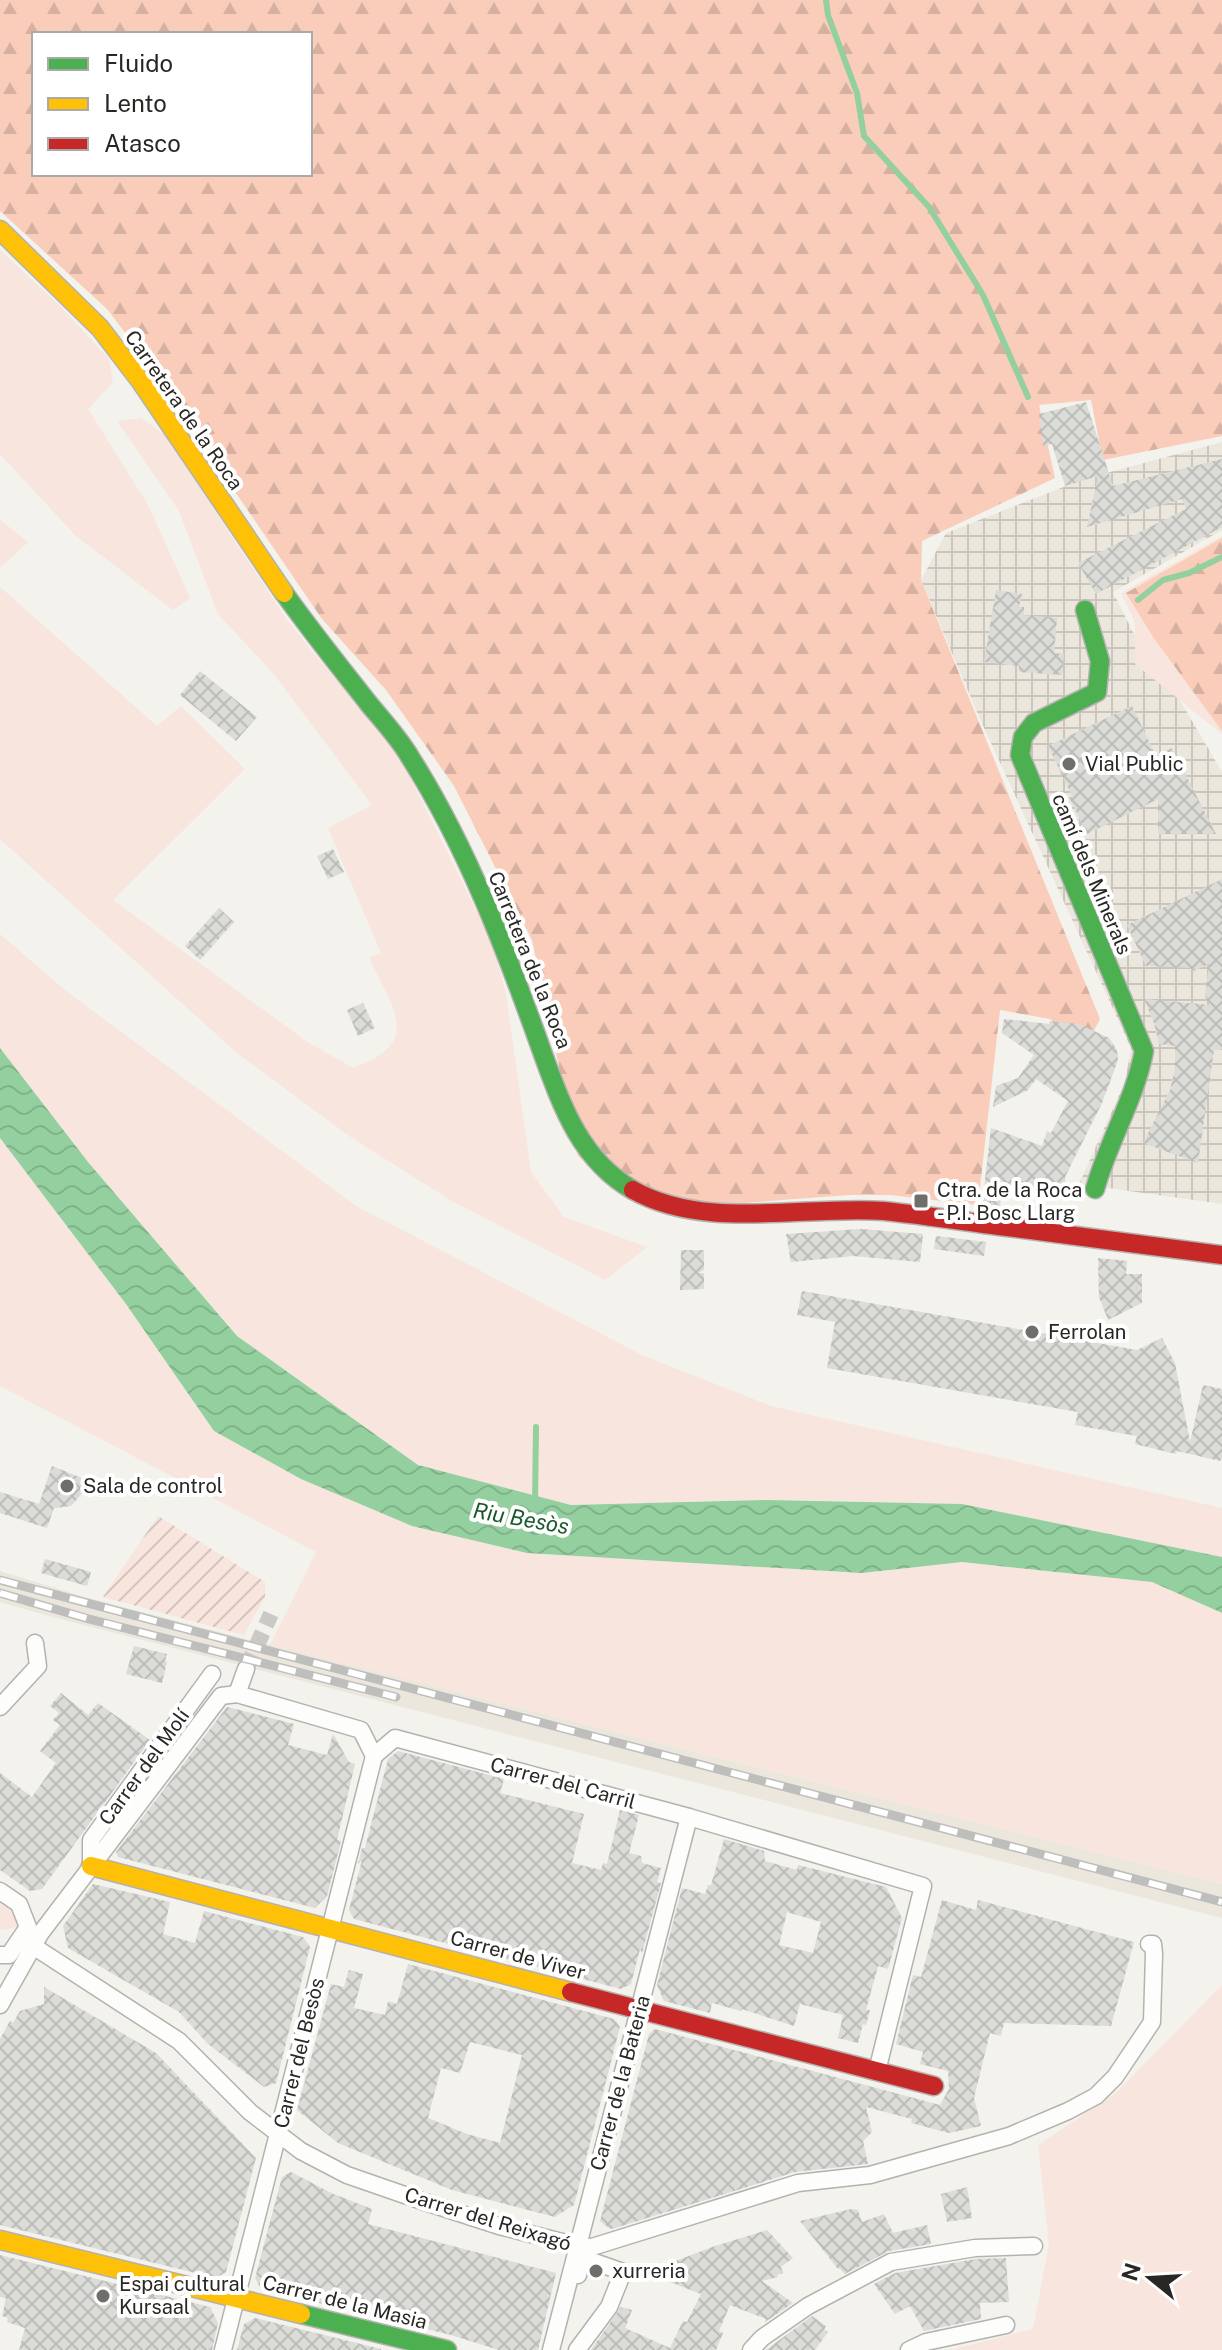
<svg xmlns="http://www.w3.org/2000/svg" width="1222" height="2350" font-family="'Public Sans',sans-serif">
<defs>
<pattern id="industrial-grid" width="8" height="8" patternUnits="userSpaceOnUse" patternTransform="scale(2)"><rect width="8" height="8" fill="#ebe7dc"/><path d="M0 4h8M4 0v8" fill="none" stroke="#cac6bd"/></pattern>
<pattern id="forest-firs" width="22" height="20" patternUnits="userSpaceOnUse" patternTransform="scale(2)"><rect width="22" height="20" fill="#facdba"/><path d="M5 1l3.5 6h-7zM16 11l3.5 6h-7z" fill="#d6b0a0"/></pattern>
<pattern id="garden-furrows" width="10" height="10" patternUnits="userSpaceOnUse" patternTransform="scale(2)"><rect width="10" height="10" fill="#f8e5dd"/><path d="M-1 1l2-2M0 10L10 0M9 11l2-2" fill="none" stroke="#d5c4be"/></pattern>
<pattern id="water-waves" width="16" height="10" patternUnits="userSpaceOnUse" patternTransform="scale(2)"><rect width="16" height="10" fill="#94d09f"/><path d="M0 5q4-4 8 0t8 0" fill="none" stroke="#80b389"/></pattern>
<pattern id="building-cross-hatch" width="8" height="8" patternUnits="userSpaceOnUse" patternTransform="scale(2)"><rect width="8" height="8" fill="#dbdbd7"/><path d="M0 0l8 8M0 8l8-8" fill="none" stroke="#bcbcb8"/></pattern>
</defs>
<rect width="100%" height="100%" fill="#f3f2ed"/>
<polygon fill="#ebe7dc" points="0,1571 88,1598 270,1645 1222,1884 1222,1918 49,1616 0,1602"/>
<polygon fill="url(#industrial-grid)" points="1222,442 1222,530 1113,592 1143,652 1168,680 1222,772 1222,1204 1079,1184 1125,1082 1131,1048 980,719 921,580 946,533 1084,479"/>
<g fill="#f8e5dd">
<polygon points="0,250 60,306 109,359 113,382 88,409 148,505 190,598 173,610 76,536 0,454"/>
<path d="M141 418 164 434 287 620 402 761 493 944 506 995 531 1172 564 1217 647 1247 605 1280 452 1201 352 1138 237 1053 0 839V587L157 726 181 706 245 769 113 900 306 1041 353 1068C424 1043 393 1009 369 958L381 953 328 828 372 805 273 673 218 614 179 511 117 421Z"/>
<polygon points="0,520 28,542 0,568"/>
<polygon points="1222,536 1222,538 1126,593 1222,730 1222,734 1135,664 1135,623 1121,593"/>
<polygon points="0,934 66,991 356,1206 642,1355 771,1406 1222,1508 1222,1557 962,1504 767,1500 571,1505 418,1465 237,1336 88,1162 0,1048"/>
<polygon points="0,1138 126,1304 214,1431 301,1479 412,1526 527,1553 862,1573 962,1562 1152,1582 1222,1613 1222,1884 270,1645 316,1552 0,1386"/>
<polygon points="0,1891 27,1924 5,1930 0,1929"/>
<polygon points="1222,1985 1222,2350 950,2350 1033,2329 1049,2244 1038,2145 1116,2093"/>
</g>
<g fill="url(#forest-firs)" fill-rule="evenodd">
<path d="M0 0H1222V436L1103 460 1091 400 1039 405 1055 478 922 541 921 580 1100 1019 1086 1046 1050 1019 1000 1010 978 1205 890 1195H849L730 1204 633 1196 578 1156 532 940 454 786 386 690 322 619 139 351 107 309 0 211ZM34 34H310V174H34Z"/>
<polygon points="1222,538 1222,731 1153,637 1126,593"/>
</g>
<polygon fill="url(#garden-furrows)" points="158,1516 265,1582 265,1597 244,1635 103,1597"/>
<polygon fill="url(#water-waves)" points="0,1048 88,1162 237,1336 418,1465 571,1505 767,1500 962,1504 1222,1557 1222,1613 1152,1582 962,1562 862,1573 527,1553 412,1526 301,1479 214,1431 126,1304 0,1138"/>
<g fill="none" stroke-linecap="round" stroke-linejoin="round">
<g stroke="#94d09f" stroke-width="6">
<polyline points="826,0 828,15 857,93 864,136 929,207 983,295 1028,397"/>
<polyline points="1138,600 1163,580 1189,573 1222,557"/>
<polyline points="535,1504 536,1427"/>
</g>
</g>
<g fill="url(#building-cross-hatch)" fill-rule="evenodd">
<polygon points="1086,402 1113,486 1222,459 1222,527 1096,594 1078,563 1186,509 1182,499 1087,527 1098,476 1065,486 1052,444 1043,446 1039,414"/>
<polygon points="996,590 1022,594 1019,607 1024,607 1024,615 1057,618 1054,653 1064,654 1062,675 1019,672 1019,666 984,662"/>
<polygon points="200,671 257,717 236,741 180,695"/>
<polygon points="1132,706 1156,756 1172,748 1216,834 1158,834 1158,799 1087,834 1069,797 1072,796 1048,746"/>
<polygon points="333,849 344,872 328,879 317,856"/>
<polygon points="1222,879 1222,1050 1214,1050 1198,1163 1143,1143 1170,1090 1175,1069 1175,1046 1159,1044 1154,1023 1144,999 1210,1005 1205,996 1209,964 1194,971 1192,968 1146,966 1127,925"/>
<polygon points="219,908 234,922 200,960 185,946"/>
<polygon points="363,1003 375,1028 358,1036 347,1010"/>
<polygon points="1004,1019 1049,1024 1050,1021 1079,1024 1109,1038 1117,1050 1118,1060 1102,1103 1065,1177 1066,1191 1003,1184 1000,1206 982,1206 991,1128 1042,1146 1047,1131 1051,1133 1068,1101 1036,1079 1028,1090 993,1107 996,1086 1018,1078 1034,1055 1002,1033"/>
<polygon points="861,1229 923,1234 920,1262 853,1256 791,1262 786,1234"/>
<polygon points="936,1236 986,1242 984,1256 934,1249"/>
<polygon points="681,1250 704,1250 704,1270 698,1273 704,1273 704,1289 680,1290"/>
<polygon points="1098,1258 1127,1261 1126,1274 1142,1274 1142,1303 1108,1320 1099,1297"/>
<polygon points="802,1291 1137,1350 1162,1338 1175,1363 1190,1442 1203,1385 1222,1389 1222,1458 1220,1461 1177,1451 1176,1454 1135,1444 1137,1436 1075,1425 1078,1412 827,1368 835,1322 797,1315"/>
<polygon points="52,1466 92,1482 71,1506 54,1508 47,1528 0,1513 0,1492 39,1504"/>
<polygon points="45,1559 91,1572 87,1586 41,1573"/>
<polygon points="134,1646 167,1654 165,1661 167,1662 162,1683 126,1674"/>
<polygon points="61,1693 88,1715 98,1703 150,1740 42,1889 30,1891 0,1870 0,1773 32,1797 56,1763 40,1751 60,1725 53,1720 59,1713 50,1706"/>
<polygon points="227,1707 294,1724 288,1745 327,1755 333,1734 349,1762 355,1764 337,1840 341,1841 327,1896 315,1908 118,1857 116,1852"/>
<polygon points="398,1751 504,1779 500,1793 584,1814 572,1863 601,1870 603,1863 607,1864 620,1810 639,1815 629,1853 641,1856 642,1863 661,1868 657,1882 661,1883 642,1953 640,1949 631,1984 621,1989 354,1919 349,1910 362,1860 358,1864 362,1848 365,1848 388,1759"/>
<path d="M724 1839 764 1851 765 1861 797 1870 798 1865 886 1887 902 1918 888 1969 878 1966 866 2010H870L866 2025 863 2024 858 2043 838 2038 843 2015 800 2004 794 2026 742 2009 741 2011 712 2003 710 2013 664 2001 657 1985 682 1888 705 1894 708 1885H711ZM787 1912 821 1922 813 1953 779 1945Z"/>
<polygon points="93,1884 170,1902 163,1934 195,1943 204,1911 303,1937 310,1947 276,2083 264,2087 208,2044 179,2012 68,1948 63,1926"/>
<polygon points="942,1900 976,1910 978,1900 1134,1942 1111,2026 1004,2023 1001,2036 990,2033 974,2098 981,2126 949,2133 911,2123 912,2119 866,2107 872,2132 863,2141 868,2164 795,2172 615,2228 610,2229 600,2221 649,2034 655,2029 940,2105 949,2089 948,2071 920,2064 923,2052 896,2044 913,1975 921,1977"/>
<path d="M408 1964 614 2019 620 2027 574 2205 555 2217 452 2190 338 2143 297 2110 331 1984 344 1987 349 1970 363 1974 354 2008 385 2015 388 2001 397 2004ZM470 2042 522 2055 500 2143 467 2134 428 2118 441 2068 460 2073Z"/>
<polygon points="44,1987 156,2053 256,2158 226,2272 216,2278 0,2225 0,2039 10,2021 13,2023 20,2011 44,2004"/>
<polygon points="291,2172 331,2193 372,2209 368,2224 556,2273 538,2350 499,2350 451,2335 261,2289 255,2278 282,2177"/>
<polygon points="967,2187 972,2218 947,2222 941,2194"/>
<polygon points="851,2209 858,2210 862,2222 884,2214 893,2233 927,2225 931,2244 889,2251 845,2274 839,2268 838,2269 800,2221"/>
<polygon points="767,2230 793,2258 781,2267 783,2273 777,2275 778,2277 762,2281 793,2303 765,2322 766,2319 730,2305 719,2331 723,2333 716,2350 591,2350 621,2307 632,2310 625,2328 670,2348 683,2321 687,2322 701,2294 662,2279 669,2260 673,2262 715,2246"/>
<polygon points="0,2255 210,2307 218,2323 212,2350 19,2350 25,2328 7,2322 8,2318 2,2316 6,2298 0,2297"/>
<polygon points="1006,2258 1009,2302 980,2303 981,2319 924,2331 910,2306 895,2314 874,2284 895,2273 976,2259"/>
<polygon points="812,2316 826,2326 824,2330 828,2332 815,2350 766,2350"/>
<polygon points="255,2318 381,2349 381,2350 237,2350 244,2324"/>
</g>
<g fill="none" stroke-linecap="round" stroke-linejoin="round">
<polyline stroke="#cac9c5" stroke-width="16" stroke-dasharray="16 8" stroke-linecap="butt" points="246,1669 271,1614"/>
<g stroke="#b3b2ae" stroke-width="19">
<g id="street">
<polyline points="237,1694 246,1669"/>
<polyline points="0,1707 38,1666 35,1643"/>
<polyline points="374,1756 395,1738 689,1817 923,1886 877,2071"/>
<polyline points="91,1866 91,1840 212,1674"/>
<polyline points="0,1891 19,1904 28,1927 9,1955 0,1955"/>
<polyline points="33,1946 179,2041 250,2112 301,2151 347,2175 422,2201 499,2226 578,2246 592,2247 798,2183 870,2175 1009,2136 1068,2111 1096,2096 1115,2077 1152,2022 1154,1954 1153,1944 1149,1944"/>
<polyline points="0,2005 40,1934 221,1696 237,1694 361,1730 374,1756"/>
<polyline points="223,2350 374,1756"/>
<polyline points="551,2350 689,1817"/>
<polyline points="577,2350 609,2307 623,2272 583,2258 578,2275"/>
<polyline points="751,2350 762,2338 808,2306 891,2262 975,2248 1034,2246"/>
<polyline points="909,2350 926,2342 1006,2325"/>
</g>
</g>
<g stroke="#b3b2ae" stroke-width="21">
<g id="fast">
<path d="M284 593C311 631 340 667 369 704 383 721 399 738 410 757 469 850 507 953 544 1057 563 1109 582 1161 633 1190"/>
<path d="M1085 610 1100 661 1097 692 1034 723 1023 737 1020 755 1144 1051C1135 1099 1108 1142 1095 1189"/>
<polyline points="301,2314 447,2350"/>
</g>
</g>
<g stroke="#b3b2ae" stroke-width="21">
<g id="slow">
<polyline points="0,230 100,328 142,383 284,593"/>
<polyline points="91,1866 571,1992"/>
<polyline points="0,2240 301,2314"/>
</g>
</g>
<g stroke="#b3b2ae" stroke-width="21">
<g id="jam">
<path d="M633 1190C706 1231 804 1205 884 1211 923 1215 961 1221 999 1226 1073 1236 1148 1245 1222 1255"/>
<polyline points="571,1992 934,2086"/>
</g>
</g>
<use href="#street" stroke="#fdfdfc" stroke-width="16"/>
<use href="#fast" stroke="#4caf50" stroke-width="18"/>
<use href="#slow" stroke="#ffc107" stroke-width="18"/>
<use href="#jam" stroke="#c62828" stroke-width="18"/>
<g stroke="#bebebd" stroke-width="9">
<g id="rail">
<polyline points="0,1580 1222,1902"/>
<polyline points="0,1593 89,1619 396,1697"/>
</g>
</g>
<use href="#rail" stroke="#fff" stroke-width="6" stroke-dasharray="18" stroke-linecap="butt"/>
</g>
<g fill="#6f6e6a" stroke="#fff" stroke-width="3">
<circle cx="1069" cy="764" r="8"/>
<rect x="913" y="1193" width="16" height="16" rx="4"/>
<circle cx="1032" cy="1332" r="8"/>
<circle cx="67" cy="1486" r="8"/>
<circle cx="596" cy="2271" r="8"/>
<circle cx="103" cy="2296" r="8"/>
</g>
<g text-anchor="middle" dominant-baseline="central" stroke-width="8" stroke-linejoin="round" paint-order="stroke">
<g font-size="20" fill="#282724" stroke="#fff">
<text transform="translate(184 410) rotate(55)">Carretera de la Roca</text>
<text transform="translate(1092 874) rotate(67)">camí dels Minerals</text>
<text transform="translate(530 960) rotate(68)">Carretera de la Roca</text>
<text transform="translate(144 1767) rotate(-54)">Carrer del Molí</text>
<text transform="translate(563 1783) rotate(15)">Carrer del Carril</text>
<text transform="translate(518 1955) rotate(15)">Carrer de Viver</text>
<text transform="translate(299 2053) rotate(-76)">Carrer del Besòs</text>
<text transform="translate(620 2083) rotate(-75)">Carrer de la Bateria</text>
<text transform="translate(488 2219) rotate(17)">Carrer del Reixagó</text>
<text transform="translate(345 2302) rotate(14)">Carrer de la Masia</text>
</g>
<g font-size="20" fill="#282724" stroke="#fff" text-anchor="start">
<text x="1085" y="764">Vial Public</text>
<text x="937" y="1190">Ctra. de la Roca<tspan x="937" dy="23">- P.I. Bosc Llarg</tspan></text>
<text x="1048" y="1332">Ferrolan</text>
<text x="83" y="1486">Sala de control</text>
<text x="612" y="2271">xurreria</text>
<text x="119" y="2284">Espai cultural<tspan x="119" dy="23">Kursaal</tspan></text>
</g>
<g font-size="22" font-style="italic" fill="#1a582c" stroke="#fff">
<text transform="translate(521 1518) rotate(10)">Riu Besòs</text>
</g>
</g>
<rect x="32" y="32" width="280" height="144" fill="#ffffff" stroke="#a9a9a7" stroke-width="2"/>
<rect x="48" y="58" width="40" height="12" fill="#4caf50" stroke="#a9a9a7" stroke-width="2"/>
<text x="104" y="72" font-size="24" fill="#282724">Fluido</text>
<rect x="48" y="98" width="40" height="12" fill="#ffc107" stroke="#a9a9a7" stroke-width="2"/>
<text x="104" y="112" font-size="24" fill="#282724">Lento</text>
<rect x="48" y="138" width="40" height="12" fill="#c62828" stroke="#a9a9a7" stroke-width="2"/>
<text x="104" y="152" font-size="24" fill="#282724">Atasco</text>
<g transform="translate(1150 2278) rotate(288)" stroke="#ffffff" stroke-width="6" paint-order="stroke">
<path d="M0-6L14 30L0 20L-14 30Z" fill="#282724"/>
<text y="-12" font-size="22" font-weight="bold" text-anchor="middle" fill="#282724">N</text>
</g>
</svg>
